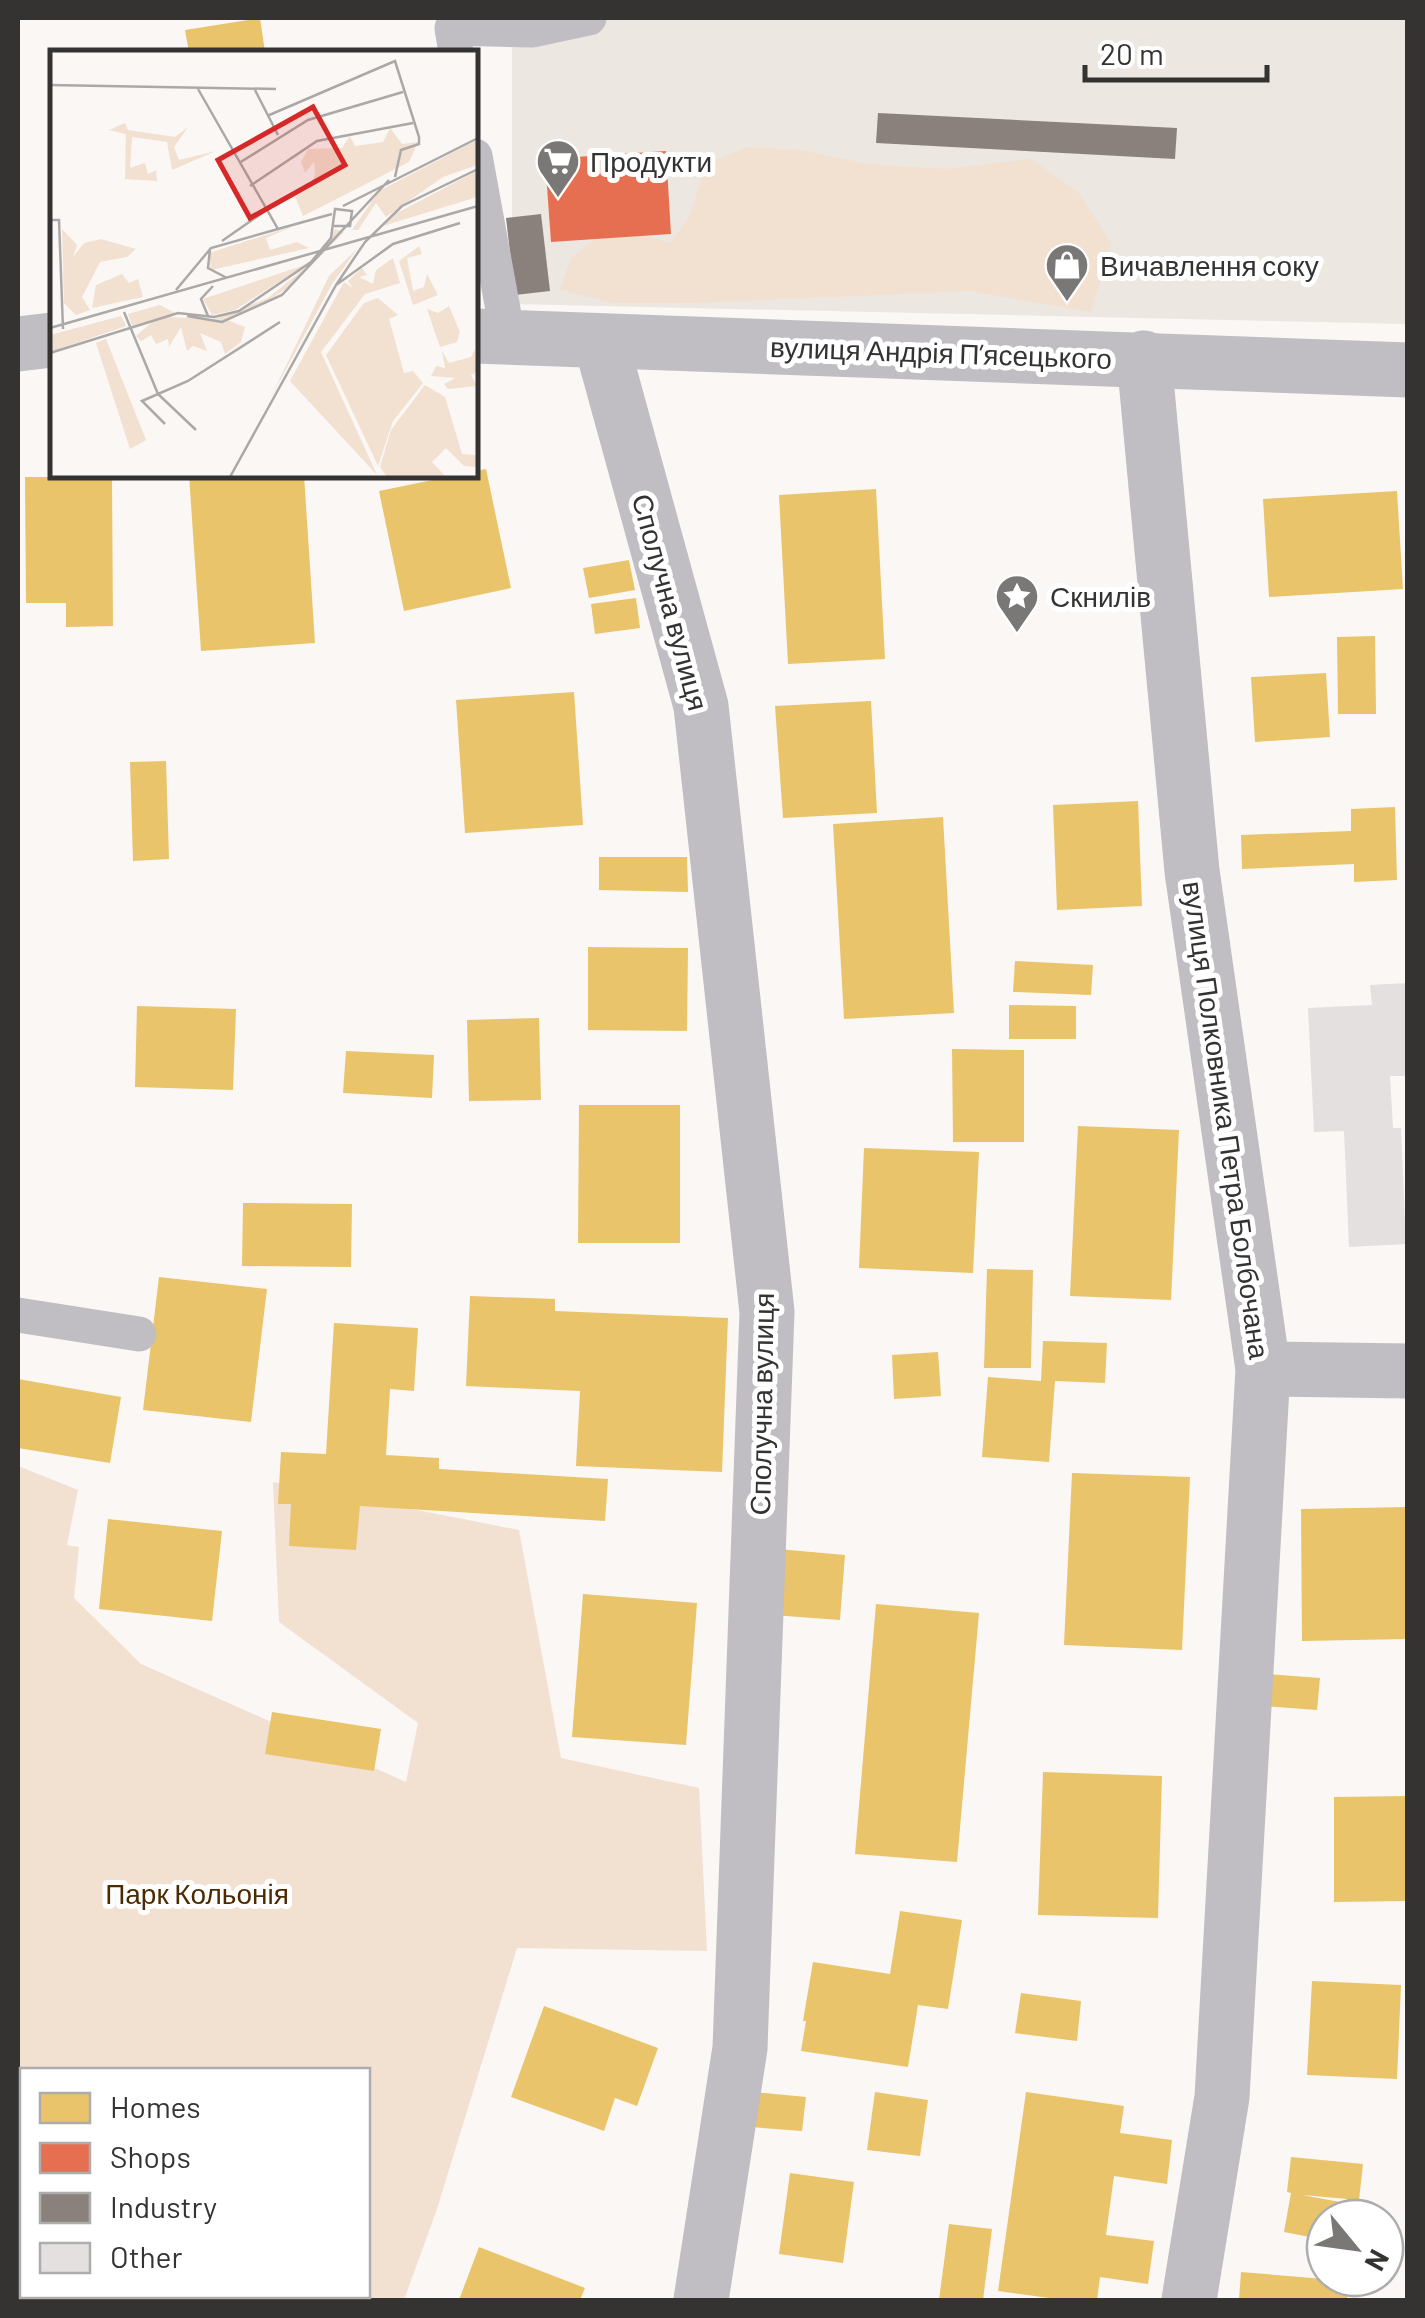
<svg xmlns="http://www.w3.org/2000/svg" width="1425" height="2318" font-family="Barlow,sans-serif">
<rect width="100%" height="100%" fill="#faf7f5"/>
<polygon fill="#ece7e1" points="521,18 1407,18 1407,324 512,304 512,49"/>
<g fill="#f2e0d1" fill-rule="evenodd">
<polygon points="748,147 800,150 867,164 945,169 1031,159 1078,192 1111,243 1091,312 971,291 694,303 614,303 560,290 571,258 605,232 637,233 670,243 689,217 707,163"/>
<path d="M18 1466 78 1490 67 1545 79 1547 74 1598 141 1664 406 1782 418 1723 279 1622 273 1482 519 1530 561 1758 699 1788 707 1951 517 1948 437 2209 404 2300H18ZM22 2070H368V2296H22Z"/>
</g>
<g fill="#e9c46a">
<polygon points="260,18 265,52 189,52 185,30"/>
<polygon points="486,469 511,588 404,611 379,491 457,475 475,475 475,471"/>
<polygon points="189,475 304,475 315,643 201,651"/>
<polygon points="25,477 112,477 113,626 66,627 66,603 26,603"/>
<polygon points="876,489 885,659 788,664 779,495"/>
<polygon points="1397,491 1403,589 1269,597 1263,499"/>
<polygon points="629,560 635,590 589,598 583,568"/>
<polygon points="636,598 640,628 595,634 591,604"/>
<polygon points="1375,636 1376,714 1338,714 1337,637"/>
<polygon points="1326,673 1330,737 1255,742 1251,677"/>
<polygon points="574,692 583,825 465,833 456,700"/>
<polygon points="871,701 877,813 783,818 775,706"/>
<polygon points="166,761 169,859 133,861 130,762"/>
<polygon points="1138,801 1142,906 1057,910 1053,805"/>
<polygon points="1395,807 1397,880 1354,882 1354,864 1242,869 1241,835 1351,831 1351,809"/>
<polygon points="943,817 954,1013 844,1019 833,824"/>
<polygon points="599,857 687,857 688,892 599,890"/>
<polygon points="588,947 688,948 687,1031 588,1030"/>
<polygon points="1015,961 1093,965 1091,995 1013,992"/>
<polygon points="1009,1005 1076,1006 1076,1039 1009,1039"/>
<polygon points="137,1006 236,1009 233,1090 135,1087"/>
<polygon points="539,1018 541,1100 469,1101 467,1020"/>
<polygon points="952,1049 1024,1050 1024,1142 953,1142"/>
<polygon points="346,1051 434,1055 432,1098 343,1093"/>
<polygon points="579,1105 680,1105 680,1243 578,1243"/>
<polygon points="1078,1126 1179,1130 1171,1300 1070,1296"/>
<polygon points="864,1148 979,1152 973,1273 859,1268"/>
<polygon points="243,1203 352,1204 351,1267 242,1266"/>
<polygon points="987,1269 1033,1270 1031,1368 984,1368"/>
<polygon points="159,1277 267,1289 251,1422 143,1410"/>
<polygon points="470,1296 555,1299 555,1311 728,1318 722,1472 576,1466 580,1391 466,1386"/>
<polygon points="334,1323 418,1328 414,1391 390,1389 386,1455 439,1458 439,1469 608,1479 605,1521 360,1506 356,1550 289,1546 291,1504 278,1504 281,1452 326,1454"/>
<polygon points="1043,1341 1107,1343 1105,1383 1055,1381 1049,1462 982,1457 988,1377 1041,1381"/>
<polygon points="938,1352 941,1396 894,1399 892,1355"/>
<polygon points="18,1379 121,1397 110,1463 18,1448"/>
<polygon points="1072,1473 1190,1477 1182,1650 1064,1645"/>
<polygon points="1408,1507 1408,1639 1302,1641 1301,1509"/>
<polygon points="108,1519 222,1531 212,1621 99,1609"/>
<polygon points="778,1549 845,1555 840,1620 772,1615"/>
<polygon points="583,1594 697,1603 686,1745 572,1737"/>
<polygon points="876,1604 979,1613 957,1862 855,1854"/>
<polygon points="1265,1674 1320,1678 1317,1710 1263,1706"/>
<polygon points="272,1712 381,1729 374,1771 265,1754"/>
<polygon points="1043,1772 1162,1776 1158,1918 1038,1915"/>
<polygon points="1408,1796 1408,1901 1334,1902 1334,1797"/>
<polygon points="900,1911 962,1920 948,2009 918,2005 908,2067 801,2051 806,2021 803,2021 813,1962 890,1974"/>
<polygon points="1312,1981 1401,1985 1397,2079 1307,2075"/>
<polygon points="1021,1993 1081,2001 1077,2041 1015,2033"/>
<polygon points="544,2006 658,2048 637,2106 615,2098 604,2131 511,2097"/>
<polygon points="753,2092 806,2097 802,2131 750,2127"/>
<polygon points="875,2092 928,2100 920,2156 867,2150"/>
<polygon points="1026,2092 1124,2106 1120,2133 1172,2140 1167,2184 1114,2176 1106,2235 1154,2241 1148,2284 1100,2277 1097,2300 1064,2300 998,2291"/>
<polygon points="1291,2157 1363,2164 1359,2200 1302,2195 1362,2206 1360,2218 1325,2218 1325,2240 1284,2232 1291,2193 1287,2192"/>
<polygon points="790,2173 854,2182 843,2263 779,2254"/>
<polygon points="949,2224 992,2229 983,2300 939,2300"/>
<polygon points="479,2247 585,2288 580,2300 459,2300"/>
<polygon points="1241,2272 1348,2281 1347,2300 1239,2300"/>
</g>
<polygon fill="#e76f51" points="666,151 671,234 551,242 545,159"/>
<g fill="#8a817c">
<polygon points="878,113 1177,128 1175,159 876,143"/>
<polygon points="541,214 550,291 515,295 506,218"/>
</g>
<polygon fill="#e3e0df" points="1408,983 1408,1076 1390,1076 1393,1128 1401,1128 1406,1244 1349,1247 1344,1131 1314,1132 1308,1008 1372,1005 1370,985"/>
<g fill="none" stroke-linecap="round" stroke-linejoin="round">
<g stroke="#c0bec3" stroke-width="35">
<polyline points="456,52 452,28 533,30 589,18"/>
<polyline points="475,156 508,337"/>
<polyline points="18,1315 139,1334"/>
</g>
<g stroke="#c0bec3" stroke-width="55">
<polyline points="475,336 1408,370"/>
<polyline points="601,342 701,706 767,1312 740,2048 701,2300"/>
<polyline points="18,344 52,340"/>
<polyline points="1144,358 1192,871 1263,1369 1222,2097 1189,2300"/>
<polyline points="1263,1369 1408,1371"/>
</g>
</g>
<defs>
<g id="supermarket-pin" transform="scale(2.25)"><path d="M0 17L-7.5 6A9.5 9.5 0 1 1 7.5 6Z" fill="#797876" stroke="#fff"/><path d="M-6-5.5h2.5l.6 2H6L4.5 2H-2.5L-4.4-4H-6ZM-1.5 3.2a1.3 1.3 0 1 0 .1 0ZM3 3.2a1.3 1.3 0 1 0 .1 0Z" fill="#fff"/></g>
<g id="shop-pin" transform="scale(2.25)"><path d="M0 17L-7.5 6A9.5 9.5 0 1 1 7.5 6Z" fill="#797876" stroke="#fff"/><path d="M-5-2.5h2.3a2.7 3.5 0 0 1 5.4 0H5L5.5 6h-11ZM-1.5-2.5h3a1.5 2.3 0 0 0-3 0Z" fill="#fff"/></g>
<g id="sight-pin" transform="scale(2.25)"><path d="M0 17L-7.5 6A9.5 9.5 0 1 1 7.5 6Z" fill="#797876" stroke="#fff"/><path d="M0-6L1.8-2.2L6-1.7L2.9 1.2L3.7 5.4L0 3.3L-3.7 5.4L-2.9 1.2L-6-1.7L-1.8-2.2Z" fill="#fff"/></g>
</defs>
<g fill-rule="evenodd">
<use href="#supermarket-pin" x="558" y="161"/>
<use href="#shop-pin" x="1067" y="265"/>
<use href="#sight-pin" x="1017" y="596"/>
</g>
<g text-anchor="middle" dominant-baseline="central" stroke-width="10" stroke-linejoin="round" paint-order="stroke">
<g font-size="28" fill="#343332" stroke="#fff" text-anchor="start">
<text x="590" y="161">Продукти</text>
<text x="1100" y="265">Вичавлення соку</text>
<text x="1050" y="596">Скнилів</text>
</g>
<g font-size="28" fill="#343332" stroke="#fff">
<text transform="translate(941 352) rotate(2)">вулиця Андрія Пʼясецького</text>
<text transform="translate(671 602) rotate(75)">Сполучна вулиця</text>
<text transform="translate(1227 1120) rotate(82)">вулиця Полковника Петра Болбочана</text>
<text transform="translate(761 1404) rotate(-89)">Сполучна вулиця</text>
</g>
<g font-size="28" fill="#4d2b02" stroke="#fff">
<text x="197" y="1893">Парк Кольонія</text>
</g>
</g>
<g transform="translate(50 50)">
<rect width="428" height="428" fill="#faf7f5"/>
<path d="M75 73 78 80 125 87 138 77 124 97 129 110 166 101 122 120 117 92 82 87 80 118 95 113 98 124 106 120 107 131 75 129 76 84 59 80ZM340 78 352 94 368 92 359 112 253 166 245 146 260 138 265 124 264 112 255 123 251 112 258 99 292 98 300 86 305 96 333 92ZM427 90V115L393 127 336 167 326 153 308 180H302L329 141ZM427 121V147L333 176 345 164ZM244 176 216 188 220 200 247 192 259 198 161 220 159 203ZM12 179 27 195 23 207 34 193 51 189 86 199 77 207 50 212 32 247 40 260 26 265 14 253ZM285 179 294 182 242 235 219 250 175 269 195 277 191 292 175 304 171 292 150 283 157 301 143 296 137 301 131 277 119 297 118 289 106 294 101 285 91 291 86 286 106 269 82 276 78 264 110 255 125 263 117 267 165 269 218 248 264 211ZM369 196 372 204 357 208 363 241 374 237 377 224 388 245 363 255 349 211ZM307 199 282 234 221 347 279 226ZM343 208 350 233 315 244 271 302 327 425 240 331 294 232 303 238 298 231 312 218 317 225 309 227 323 234 326 220ZM255 215 185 260 162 265 153 249ZM72 224 79 233 88 229 93 247 42 258 46 235ZM328 248 348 265 339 269 354 323 363 321 373 333 343 371 328 416 276 305 314 253ZM399 256 410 282 407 292 390 297 377 259 388 263ZM71 266 76 276 0 302V285ZM56 289 96 390 80 399 46 293ZM425 299 427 322 421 325 427 336 398 339 394 334 405 328 381 326 386 316 395 318 392 301 399 313 421 307ZM375 335 395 347 412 404 427 405V417L414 416 396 398 382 412 396 427H337L330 417 341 380Z" fill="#f2e0d1"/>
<path fill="none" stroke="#aba9a7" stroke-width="2.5" d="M0 35 226 39M148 39 228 179 282 164M205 40 228 85M217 66 345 11 369 87V94L351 100 345 127M189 113 258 70 353 42M200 136 267 91 363 73M293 156 428 88M0 170H9L13 279M172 191 215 161M160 199 158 218 177 228M286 235 315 192 352 156 428 119M126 240 161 198 228 179M74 262 108 344 146 380M137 266 172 272 232 245 339 130M158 266 151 249 163 236M0 278 428 156M0 303 128 263 164 267 189 261 261 212 281 188 285 159 302 161 300 176H284M115 374 92 351 138 331 230 272M180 427 286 235 343 194 410 173"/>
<path fill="#d62828" fill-opacity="0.15" stroke="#d62828" stroke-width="5" d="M263 57 295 115 200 168 168 110Z"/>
<rect width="428" height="428" fill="none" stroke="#343332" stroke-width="5"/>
</g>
<rect width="1425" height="2318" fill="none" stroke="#343332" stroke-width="40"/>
<rect x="20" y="2068" width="350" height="230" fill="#ffffff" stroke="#aeadad" stroke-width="2.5"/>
<rect x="40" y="2093" width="50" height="30" fill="#e9c46a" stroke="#aeadad" stroke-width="2.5"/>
<text x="110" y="2118" font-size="30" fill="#343332">Homes</text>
<rect x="40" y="2143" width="50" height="30" fill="#e76f51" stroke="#aeadad" stroke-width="2.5"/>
<text x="110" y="2168" font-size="30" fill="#343332">Shops</text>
<rect x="40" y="2193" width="50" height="30" fill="#8a817c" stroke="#aeadad" stroke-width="2.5"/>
<text x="110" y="2218" font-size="30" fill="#343332">Industry</text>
<rect x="40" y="2243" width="50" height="30" fill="#e3e0df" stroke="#aeadad" stroke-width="2.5"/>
<text x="110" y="2268" font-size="30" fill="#343332">Other</text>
<g transform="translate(1355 2248) rotate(119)"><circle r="48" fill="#ffffff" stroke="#aeadad" stroke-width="2.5"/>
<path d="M0-8L18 38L0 25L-18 38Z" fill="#797876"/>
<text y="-15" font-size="28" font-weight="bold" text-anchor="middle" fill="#343332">N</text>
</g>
<path d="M1085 65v15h182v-15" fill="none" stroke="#343332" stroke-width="5"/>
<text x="1100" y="65" font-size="30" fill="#343332" stroke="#ffffff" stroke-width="8" paint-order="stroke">20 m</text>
</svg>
